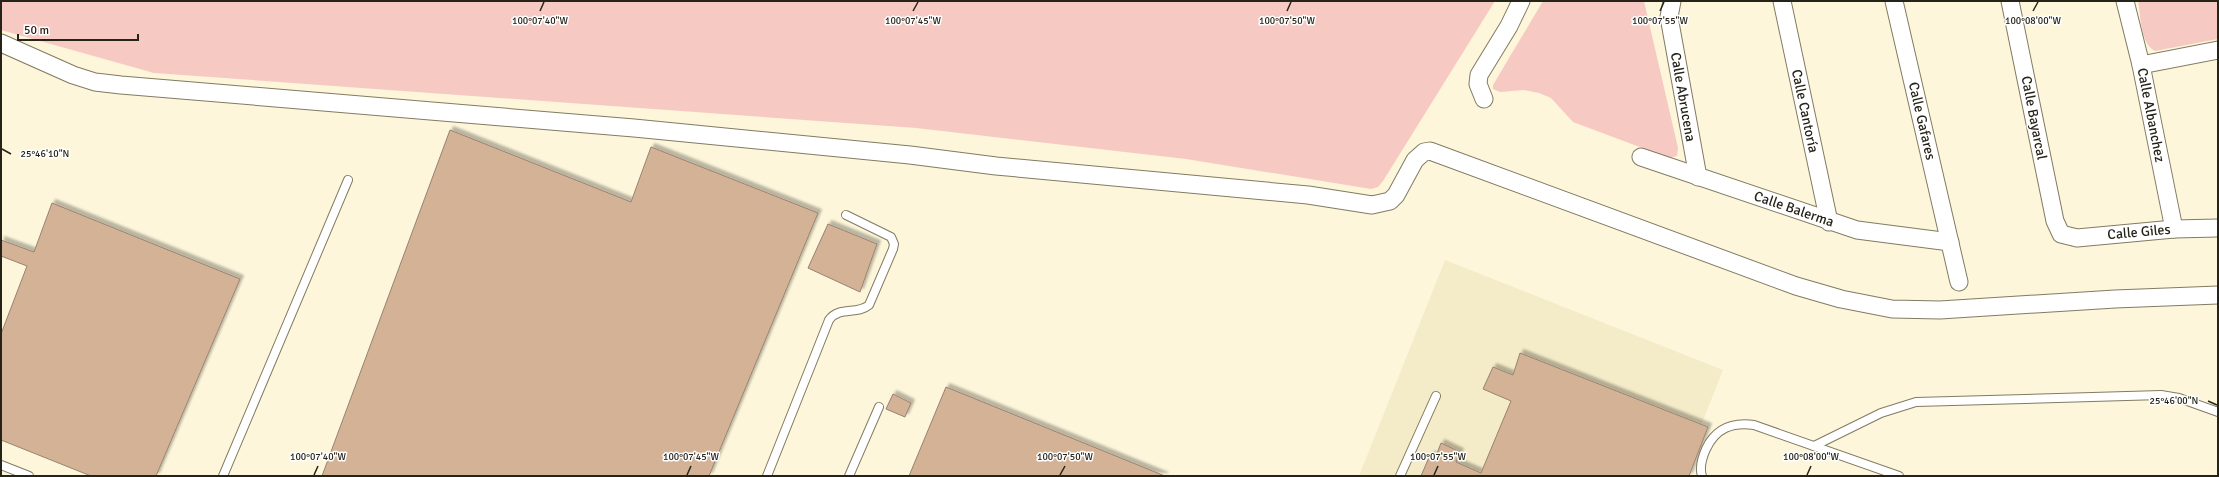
<svg xmlns="http://www.w3.org/2000/svg" width="2219" height="477" font-family="Signika,sans-serif">
<defs>
<filter id="shadow"><feDropShadow dx="3.5" dy="-3.5" stdDeviation="1" flood-color="#0004"/></filter>
</defs>
<rect width="100%" height="100%" fill="#fdf6da"/>
<polygon fill="#f4ebc8" points="1445,260 1723,370 1681,476 1359,476"/>
<g fill="#f7c9c3">
<polygon points="1,1 1495,1 1383,181 1378,187 1371,189 1186,159 916,128 154,73 1,30"/>
<polygon points="1543,1 1644,1 1678,148 1677,156 1669,158 1573,122 1551,98 1539,93 1524,90 1500,92 1493,89 1493,85"/>
<path d="M2138 1H2218V39L2155 51C2140 43 2141 17 2138 1Z"/>
</g>
<g fill="#d3b296" stroke="#988271" filter="url(#shadow)">
<polygon points="450,130 631,202 651,147 818,213 709,476 322,476"/>
<polygon points="52,203 240,279 156,476 91,476 1,440 1,334 27,266 1,256 1,240 34,252"/>
<polygon points="828,224 877,244 860,292 808,268"/>
<polygon points="1520,353 1708,427 1689,476 1421,476 1430,455 1436,456 1441,443 1460,452 1456,462 1481,473 1511,401 1483,389 1493,367 1513,375"/>
<polygon points="946,387 1165,476 909,476"/>
<polygon points="893,394 911,403 905,417 886,409"/>
</g>
<g fill="none" stroke-linecap="round" stroke-linejoin="round">
<g stroke="#817b62" stroke-width="10">
<g id="lane">
<polyline points="1814,446 1881,413 1916,402 2161,395 2179,398 2218,412"/>
<polyline points="1,465 29,476"/>
<polyline points="223,476 348,180"/>
<path d="M767 476 829 320C839 306 857 315 869 305L893 249 894 244 891 237 846 215"/>
<polyline points="849,476 879,407"/>
<polyline points="1400,476 1436,396"/>
<path d="M1702 476C1699 467 1702 458 1706 449 1716 428 1732 422 1754 425L1899 476"/>
</g>
</g>
<g stroke="#817b62" stroke-width="19">
<g id="street">
<polyline points="1672,1 1669,17 1698,177"/>
<polyline points="1782,1 1829,222"/>
<polyline points="1894,1 1959,282"/>
<polyline points="2010,1 2055,221 2061,234 2077,238 2174,229 2218,228"/>
<polyline points="2125,1 2141,65 2174,229"/>
<polyline points="1,43 73,75 95,82 121,85 634,128 910,155 996,166 1308,195 1372,205 1390,201 1396,195 1415,160 1424,152 1430,151 1796,286 1841,299 1892,309 1940,310 2115,299 2218,295"/>
<polyline points="2141,65 2218,50"/>
<polyline points="1484,99 1478,84 1479,75 1509,26 1521,1"/>
<polyline points="1641,157 1857,230 1950,242"/>
</g>
</g>
<use href="#lane" stroke="#fff" stroke-width="8"/>
<use href="#street" stroke="#fff" stroke-width="17"/>
</g>
<path fill="none" stroke="#262319" stroke-width="1.5" d="M540 11 544 2M913 11 918 2M1287 11 1291 2M1660 11 1664 2M2033 11 2038 2M2 149 11 154M2208 401 2217 405M314 475 318 466M687 475 691 466M1060 475 1065 466M1434 475 1438 466M1807 475 1811 466"/>
<g text-anchor="middle" dominant-baseline="central" stroke-width="3" stroke-linejoin="round" paint-order="stroke">
<g font-size="14" fill="#262319" stroke="#fff">
<text transform="translate(1683 97) rotate(80)">Calle Abrucena</text>
<text transform="translate(1805 111) rotate(78)">Calle Cantoría</text>
<text transform="translate(2151 115) rotate(79)">Calle Albanchez</text>
<text transform="translate(2034 118) rotate(79)">Calle Bayarcal</text>
<text transform="translate(1922 121) rotate(77)">Calle Gafares</text>
<text transform="translate(1794 209) rotate(19)">Calle Balerma</text>
<text transform="translate(2139 232) rotate(-5)">Calle Giles</text>
</g>
</g>
<g font-size="10" text-anchor="middle" fill="#262319" stroke="#fff" stroke-width="3" stroke-linejoin="round" paint-order="stroke">
<text x="540" y="24">100°07'40"W</text>
<text x="913" y="24">100°07'45"W</text>
<text x="1287" y="24">100°07'50"W</text>
<text x="1660" y="24">100°07'55"W</text>
<text x="2033" y="24">100°08'00"W</text>
<text x="45" y="157">25°46'10"N</text>
<text x="2174" y="404">25°46'00"N</text>
<text x="318" y="460">100°07'40"W</text>
<text x="691" y="460">100°07'45"W</text>
<text x="1065" y="460">100°07'50"W</text>
<text x="1438" y="460">100°07'55"W</text>
<text x="1811" y="460">100°08'00"W</text>
</g>
<rect width="2219" height="477" fill="none" stroke="#262319" stroke-width="4"/>
<path d="M18 34v6h120v-6" fill="none" stroke="#262319" stroke-width="2"/>
<text x="24" y="34" font-size="12" fill="#262319" stroke="#ffffff" stroke-width="3" paint-order="stroke">50 m</text>
</svg>
